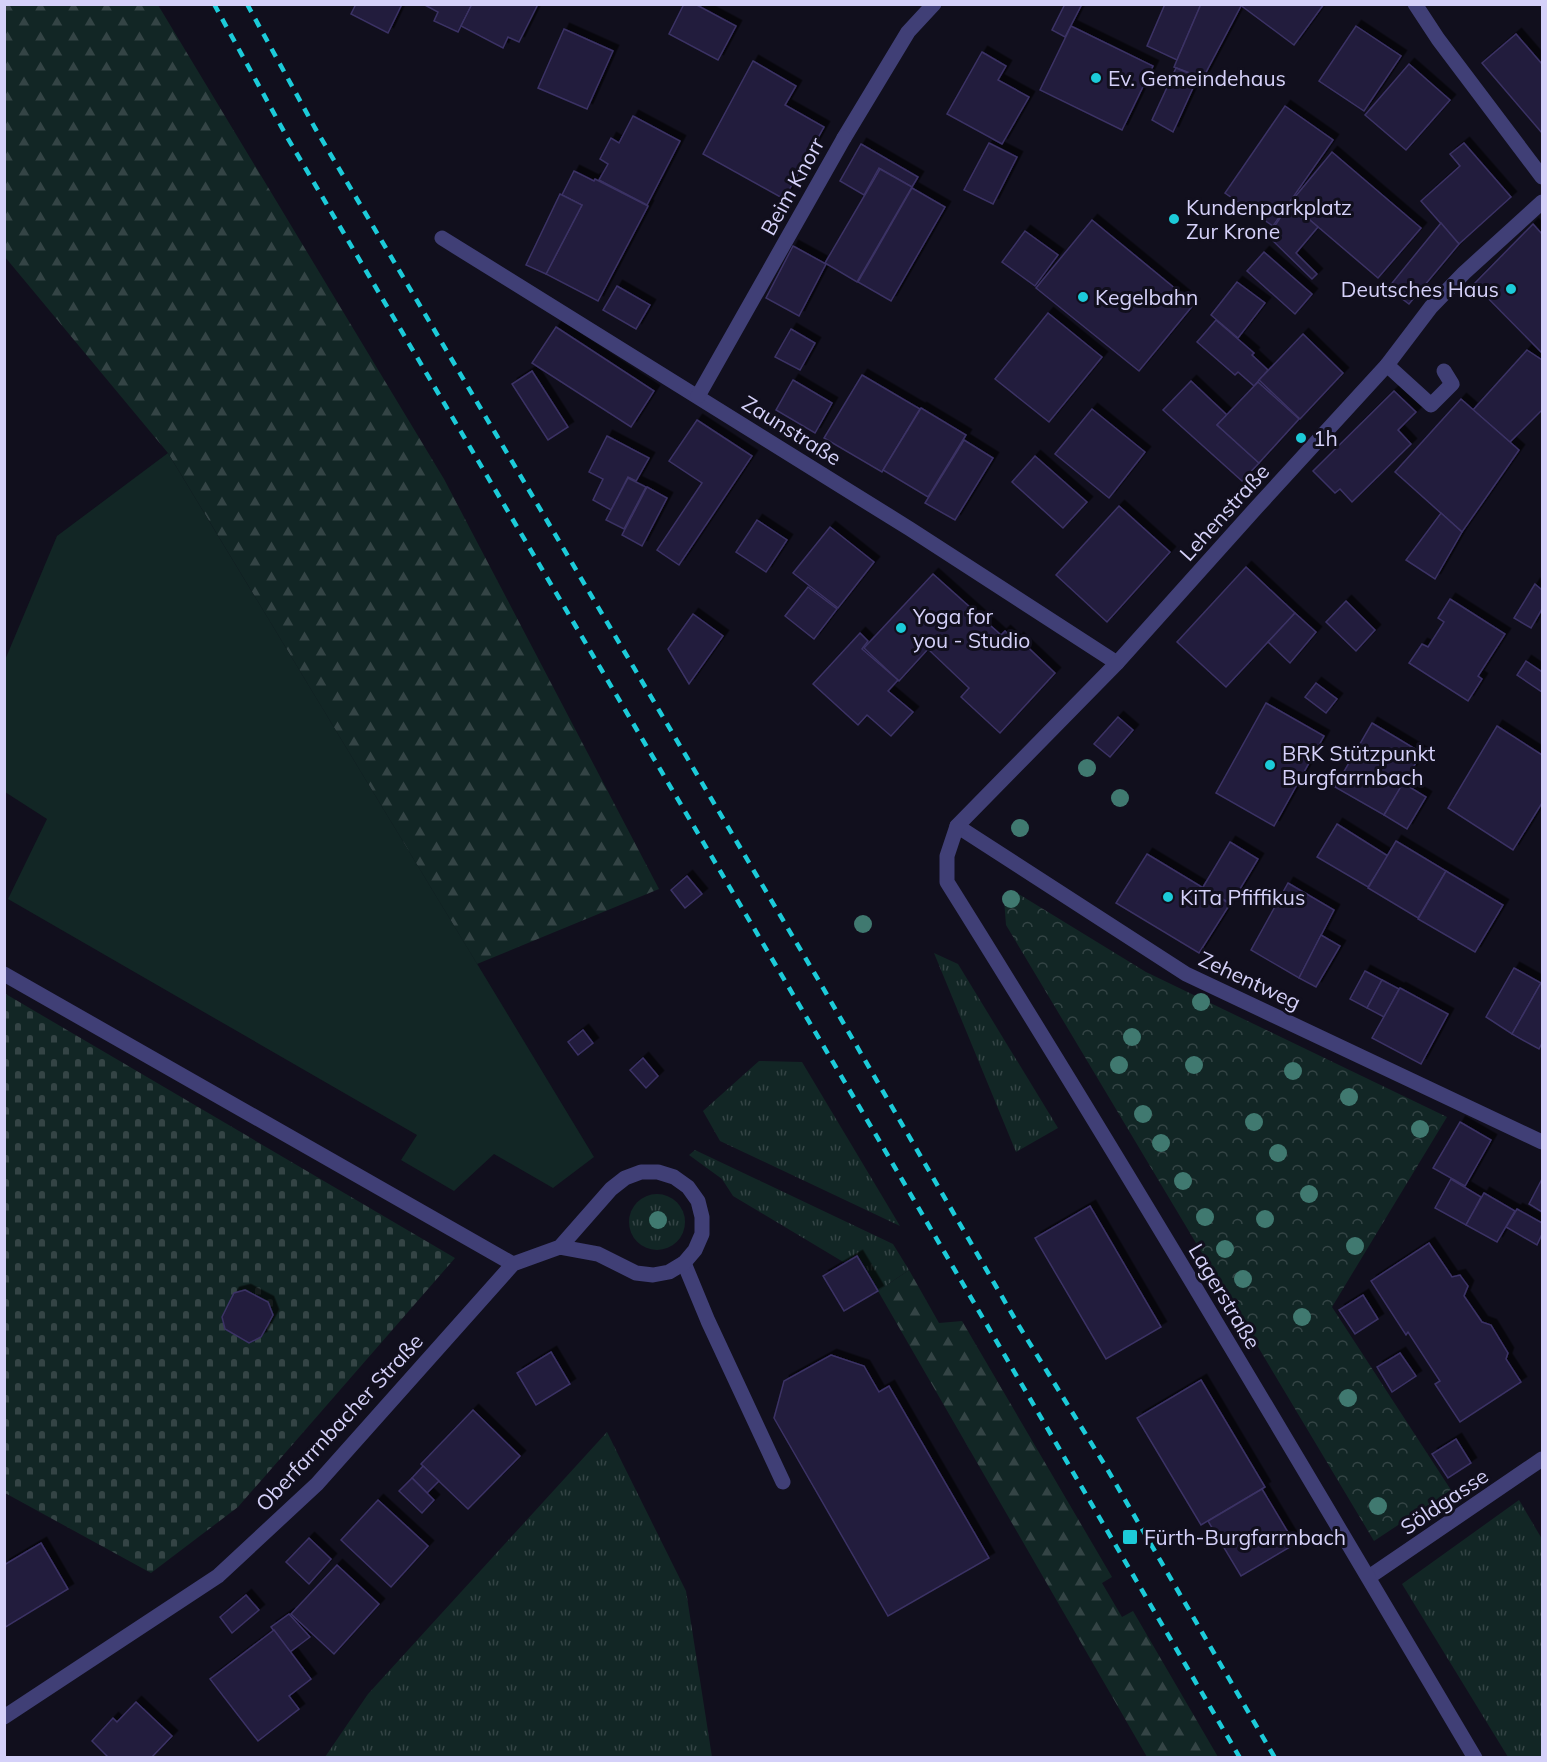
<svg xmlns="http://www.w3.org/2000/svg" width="1547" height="1762" font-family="Mulish,sans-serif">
<defs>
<pattern id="grass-tufts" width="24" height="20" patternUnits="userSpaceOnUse" patternTransform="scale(1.5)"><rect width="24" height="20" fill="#122625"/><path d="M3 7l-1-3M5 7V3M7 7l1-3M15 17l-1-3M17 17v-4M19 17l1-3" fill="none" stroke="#344445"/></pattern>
<pattern id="forest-firs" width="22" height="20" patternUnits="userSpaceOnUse" patternTransform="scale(1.5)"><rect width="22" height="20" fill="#122625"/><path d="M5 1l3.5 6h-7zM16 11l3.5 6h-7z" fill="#344445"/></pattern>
<pattern id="cemetery-stones" width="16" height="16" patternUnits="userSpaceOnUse" patternTransform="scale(1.5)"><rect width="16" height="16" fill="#122625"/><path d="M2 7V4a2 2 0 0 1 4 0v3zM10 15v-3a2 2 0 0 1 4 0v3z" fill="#344445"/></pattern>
<pattern id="park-crowns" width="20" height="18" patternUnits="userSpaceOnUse" patternTransform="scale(1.5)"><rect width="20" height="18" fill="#122625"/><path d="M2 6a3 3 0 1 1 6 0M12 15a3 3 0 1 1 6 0" fill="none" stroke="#344445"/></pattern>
<filter id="shadow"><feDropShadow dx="5.5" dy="-5.5" stdDeviation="0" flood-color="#0009"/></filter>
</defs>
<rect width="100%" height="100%" fill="#110f1d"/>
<g fill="url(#grass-tufts)">
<polygon points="934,953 958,964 1058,1128 1016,1152"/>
<polygon points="759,1061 802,1062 900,1226 720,1141 703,1111"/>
<polygon points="695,1150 893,1244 909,1270 878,1291 857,1256 845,1263 733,1196 722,1179 689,1155"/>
<circle cx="657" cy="1222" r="28"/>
<polygon points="607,1432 686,1591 712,1757 325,1757 368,1694"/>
<polygon points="1519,1500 1542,1539 1542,1757 1508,1757 1402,1584"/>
</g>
<g fill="url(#forest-firs)">
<polygon points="4,5 158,5 444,479 659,889 477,964 168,453 5,257"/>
<polygon points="909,1270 939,1323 962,1321 1112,1577 1102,1583 1122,1617 1133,1611 1218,1757 1147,1757 878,1291"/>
</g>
<polygon fill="url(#cemetery-stones)" points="4,993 455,1258 238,1507 151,1573 5,1493"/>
<polygon fill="url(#park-crowns)" points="1017,893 1146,972 1447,1117 1332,1307 1451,1490 1374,1541 1006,925 1004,899"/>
<polygon fill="#122625" points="168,453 594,1157 553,1188 494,1154 454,1191 401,1160 417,1135 8,899 47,819 5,792 5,660 57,536"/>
<g fill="#231d3c" stroke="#3b3265" stroke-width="1.5" filter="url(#shadow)">
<polygon points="356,4 402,4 388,33 351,14"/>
<polygon points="423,4 472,4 458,32 434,21 438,12"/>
<polygon points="472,4 538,4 519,42 508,37 503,48 461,26"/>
<polygon points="684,4 695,4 736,26 718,60 669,34"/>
<polygon points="1065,4 1082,4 1065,37 1052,30"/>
<polygon points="1165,4 1201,4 1177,60 1147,46"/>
<polygon points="1201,4 1238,4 1241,6 1203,78 1174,67"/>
<polygon points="1239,4 1324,4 1294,45"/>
<polygon points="1071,26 1153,66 1122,130 1040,90"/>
<polygon points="1356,26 1401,56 1364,111 1319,81"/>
<polygon points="564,29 613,51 587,109 538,88"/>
<polygon points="1516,34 1542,64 1542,133 1482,63"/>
<polygon points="982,52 1006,66 998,80 1029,97 1002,144 947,114"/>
<polygon points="753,61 796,86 785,105 824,127 784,199 703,154"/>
<polygon points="1409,64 1450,100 1406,150 1365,115"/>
<polygon points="1176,68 1198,77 1173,132 1152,120"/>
<polygon points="1285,106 1333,140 1273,226 1225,193"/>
<polygon points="633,116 680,141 647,205 599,180 608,164 600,159 611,138 619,143"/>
<polygon points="989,143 1017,157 993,204 964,190"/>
<polygon points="1464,143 1511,197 1459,244 1421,201 1460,166 1450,154"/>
<polygon points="861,144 918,177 912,187 879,168 864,195 840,181"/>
<polygon points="1332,152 1421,228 1378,278 1290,203"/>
<polygon points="880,169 912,187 857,282 825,263"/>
<polygon points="574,171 594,181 595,179 648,206 598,301 546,274 582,205 562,195"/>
<polygon points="912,188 945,207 891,301 858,282"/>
<polygon points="560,194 582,205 546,274 526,265"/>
<polygon points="1290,203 1318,227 1296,253 1317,274 1312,279 1268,236"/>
<polygon points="1092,220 1194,304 1139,371 1036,288"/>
<polygon points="1441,223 1459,244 1409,304 1388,288"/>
<polygon points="1533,224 1542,234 1542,353 1474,284"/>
<polygon points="1025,231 1058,255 1035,286 1002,262"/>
<polygon points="793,246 826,264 799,316 766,298"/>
<polygon points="1264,252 1312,294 1295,314 1247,271"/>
<polygon points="1237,282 1265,303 1238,338 1211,315"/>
<polygon points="617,286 650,305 636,329 603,310"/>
<polygon points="1048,313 1102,357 1049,422 995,379"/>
<polygon points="1216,320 1254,353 1252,355 1268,370 1254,386 1238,372 1235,375 1197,342"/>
<polygon points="556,327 654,391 631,427 532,363"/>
<polygon points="791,329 815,343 800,370 775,357"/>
<polygon points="1303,334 1343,373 1300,419 1259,380"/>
<polygon points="1527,350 1542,360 1542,410 1510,442 1473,410"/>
<polygon points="532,371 568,427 548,440 512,384"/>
<polygon points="862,375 920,409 882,472 824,438"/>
<polygon points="793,380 832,403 815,433 776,410"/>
<polygon points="1191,381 1227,415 1217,425 1259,463 1242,481 1163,410"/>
<polygon points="1258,382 1299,419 1259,463 1217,425"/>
<polygon points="1394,391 1416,412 1398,430 1411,444 1352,502 1340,489 1335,493 1313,471"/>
<polygon points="1461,399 1519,450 1462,532 1395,472"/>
<polygon points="921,408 966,435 928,497 883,470"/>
<polygon points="1092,409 1145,452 1109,498 1055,454"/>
<polygon points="697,420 752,456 679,565 657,550 702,483 669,461"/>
<polygon points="607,436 649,458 636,481 628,477 611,510 593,500 603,479 589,472"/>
<polygon points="964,440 993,458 955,520 925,503"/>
<polygon points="1035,456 1087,502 1063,528 1012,482"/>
<polygon points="628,478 646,487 624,529 606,520"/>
<polygon points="647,487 667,498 642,546 622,535"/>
<polygon points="1119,506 1170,552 1107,622 1056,575"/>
<polygon points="1441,513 1462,532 1435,579 1406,560"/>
<polygon points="757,520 787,540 766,572 736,552"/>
<polygon points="830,527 874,562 838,608 793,573"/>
<polygon points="1246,567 1295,613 1226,687 1177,642"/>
<polygon points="933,574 1001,635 1005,631 1016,641 1018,638 1055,673 1000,733 961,697 969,688 928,649 899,681 864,648"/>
<polygon points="1535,584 1542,590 1542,609 1531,628 1514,618"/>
<polygon points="808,587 837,609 814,639 785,616"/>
<polygon points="1450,599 1505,634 1478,676 1482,679 1468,701 1409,663 1422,644 1428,647 1444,622 1438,618"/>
<polygon points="1346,601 1375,630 1356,651 1326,622"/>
<polygon points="1295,613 1316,632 1290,663 1268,642"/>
<polygon points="693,614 723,636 689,684 668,649"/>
<polygon points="860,633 868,641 862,649 898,680 888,691 913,712 891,736 867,715 858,725 813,684"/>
<polygon points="1526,661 1542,672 1542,692 1517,675"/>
<polygon points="1316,683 1337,699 1326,713 1305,697"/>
<polygon points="1266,703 1324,736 1274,826 1216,793"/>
<polygon points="1118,717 1133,730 1110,757 1094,744"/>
<polygon points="1372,723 1422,753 1384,815 1335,787"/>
<polygon points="1497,726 1542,755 1542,803 1513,850 1448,808"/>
<polygon points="1403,783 1426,797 1407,829 1384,815"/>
<polygon points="1337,824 1388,856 1368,887 1317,857"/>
<polygon points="1396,841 1446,871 1418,918 1368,888"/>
<polygon points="1230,842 1258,859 1231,904 1203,887"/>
<polygon points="1147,854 1230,904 1199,953 1116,903"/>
<polygon points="1446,871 1503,905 1475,952 1418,919"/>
<polygon points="687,876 702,894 685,908 671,890"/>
<polygon points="1288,883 1334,910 1299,978 1251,950"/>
<polygon points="1321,935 1340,946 1316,987 1299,978"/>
<polygon points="1514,968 1541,983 1512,1034 1486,1017"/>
<polygon points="1365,971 1382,980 1367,1008 1350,999"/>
<polygon points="1382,980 1399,989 1384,1017 1367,1008"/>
<polygon points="1541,983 1542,984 1542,1043 1539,1049 1512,1034"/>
<polygon points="1400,988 1448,1014 1421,1064 1372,1038"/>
<polygon points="583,1030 593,1043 578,1055 568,1042"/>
<polygon points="643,1058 658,1076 646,1088 630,1070"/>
<polygon points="1460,1122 1491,1140 1465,1186 1433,1168"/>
<polygon points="1451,1179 1481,1197 1466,1225 1435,1208"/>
<polygon points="1542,1179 1542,1212 1529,1204"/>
<polygon points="1484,1193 1515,1211 1497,1242 1466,1225"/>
<polygon points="1090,1206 1161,1327 1106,1359 1035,1238"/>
<polygon points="1517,1209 1542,1223 1542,1234 1537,1245 1506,1227"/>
<polygon points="1429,1243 1452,1277 1460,1275 1468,1286 1464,1296 1482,1322 1491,1325 1508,1353 1506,1359 1521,1382 1460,1422 1435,1384 1440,1381 1408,1332 1406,1335 1371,1281"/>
<polygon points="857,1256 878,1291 844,1311 823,1276"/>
<polygon points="245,1290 268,1302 273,1315 261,1337 249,1343 225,1329 222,1317 234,1293"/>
<polygon points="1363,1295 1378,1319 1355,1334 1339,1310"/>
<polygon points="551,1352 570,1384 536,1405 517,1373"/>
<polygon points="1400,1353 1416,1376 1392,1392 1377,1367"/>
<polygon points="831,1355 864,1366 879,1392 889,1386 989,1558 888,1616 774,1418 784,1381"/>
<polygon points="1201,1380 1265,1487 1201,1525 1137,1418"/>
<polygon points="473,1410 520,1456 468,1509 421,1464"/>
<polygon points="1456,1439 1471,1463 1448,1478 1432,1454"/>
<polygon points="423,1466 439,1481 427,1493 412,1478"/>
<polygon points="412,1478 434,1500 422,1513 399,1491"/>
<polygon points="1262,1489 1295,1544 1241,1576 1208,1521"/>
<polygon points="378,1500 428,1546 391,1587 341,1540"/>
<polygon points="309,1538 331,1559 309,1584 286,1562"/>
<polygon points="41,1543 68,1589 4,1628 4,1565"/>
<polygon points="337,1565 379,1604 334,1654 291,1614"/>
<polygon points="246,1595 259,1610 232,1633 220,1617"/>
<polygon points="289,1614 310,1637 290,1652 271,1627"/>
<polygon points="274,1630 311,1679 289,1696 299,1709 258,1741 210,1679"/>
<polygon points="136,1702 172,1736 151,1758 109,1758 92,1741 113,1718 117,1722"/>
</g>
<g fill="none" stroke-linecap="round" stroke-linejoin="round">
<g stroke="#403f76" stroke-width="15">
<polyline points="844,138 908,32 934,4"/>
<polyline points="1387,365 1431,405 1452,384 1444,371"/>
<polyline points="684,1263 708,1321 783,1482"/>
</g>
<g stroke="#403f76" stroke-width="15">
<polyline points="442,238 910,529 1117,663"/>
<polyline points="698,396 844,138"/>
<polyline points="957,826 1186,974 1542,1142"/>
<polyline points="4,974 513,1264"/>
<polyline points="1369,1577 1542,1459"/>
<polyline points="4,1717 218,1576 317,1484 513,1264 560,1247 611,1189 625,1178 641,1172 658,1172 674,1177 688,1187 698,1201 702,1217 702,1234 695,1250 684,1263 669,1272 653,1275 636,1273 598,1254 560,1247"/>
<path d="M1475 1758C1301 1464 1128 1171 947 882V856L957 826 1117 663 1256 508 1387 365 1431 307 1464 273 1542 202"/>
</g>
<polyline stroke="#403f76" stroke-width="15" points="1415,4 1438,39 1542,177"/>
<g stroke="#1ccbd9" stroke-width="4.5" stroke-dasharray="9 8" stroke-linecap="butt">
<polyline points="214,4 287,137 873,1130 1240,1758"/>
<polyline points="247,4 315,128 819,981 1019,1326 1106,1467 1275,1758"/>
</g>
</g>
<g fill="#407970">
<circle cx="1087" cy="768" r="9"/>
<circle cx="1120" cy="798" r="9"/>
<circle cx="1020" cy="828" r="9"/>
<circle cx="1011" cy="899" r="9"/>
<circle cx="863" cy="924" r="9"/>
<circle cx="1201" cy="1002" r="9"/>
<circle cx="1132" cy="1037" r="9"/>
<circle cx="1119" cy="1065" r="9"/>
<circle cx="1194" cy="1065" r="9"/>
<circle cx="1293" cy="1071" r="9"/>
<circle cx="1349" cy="1097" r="9"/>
<circle cx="1143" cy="1114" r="9"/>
<circle cx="1254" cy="1122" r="9"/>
<circle cx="1420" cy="1129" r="9"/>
<circle cx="1161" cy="1143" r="9"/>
<circle cx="1278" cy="1153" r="9"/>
<circle cx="1183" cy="1181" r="9"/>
<circle cx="1309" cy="1194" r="9"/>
<circle cx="1205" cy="1217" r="9"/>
<circle cx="1265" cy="1219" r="9"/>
<circle cx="658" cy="1220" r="9"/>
<circle cx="1355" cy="1246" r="9"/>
<circle cx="1225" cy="1249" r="9"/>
<circle cx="1243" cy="1279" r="9"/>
<circle cx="1302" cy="1317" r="9"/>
<circle cx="1348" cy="1398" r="9"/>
<circle cx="1378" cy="1506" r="9"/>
</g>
<g fill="#1ccbd9" stroke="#110f1d" stroke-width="2">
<circle cx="1096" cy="78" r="6"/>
<circle cx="1174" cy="219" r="6"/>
<circle cx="1511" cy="289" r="6"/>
<circle cx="1083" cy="297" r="6"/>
<circle cx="1301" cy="438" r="6"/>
<circle cx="901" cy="628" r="6"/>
<circle cx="1270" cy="765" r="6"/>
<circle cx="1168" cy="897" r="6"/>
<rect x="1122" y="1529" width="16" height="16" rx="3"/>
</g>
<g text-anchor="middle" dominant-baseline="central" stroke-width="6" stroke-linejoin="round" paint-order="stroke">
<g font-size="21" fill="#d5d1f9" stroke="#110f1d" text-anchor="start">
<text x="1108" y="78">Ev. Gemeindehaus</text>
<text x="1186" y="207">Kundenparkplatz<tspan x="1186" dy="24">Zur Krone</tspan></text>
<text x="1499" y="289" text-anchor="end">Deutsches Haus</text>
<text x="1095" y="297">Kegelbahn</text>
<text x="1313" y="438">1h</text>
<text x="913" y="616">Yoga for<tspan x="913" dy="24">you - Studio</tspan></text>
<text x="1282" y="753">BRK Stützpunkt<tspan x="1282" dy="24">Burgfarrnbach</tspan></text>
<text x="1180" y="897">KiTa Pfiffikus</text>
<text x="1144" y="1537">Fürth-Burgfarrnbach</text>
</g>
<g font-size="21" fill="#d5d1f9" stroke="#110f1d">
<text transform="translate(792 186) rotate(-61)">Beim Knorr</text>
<text transform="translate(792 430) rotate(32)">Zaunstraße</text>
<text transform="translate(1224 512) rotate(-48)">Lehenstraße</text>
<text transform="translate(1250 980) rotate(25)">Zehentweg</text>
<text transform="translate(1225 1296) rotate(59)">Lagerstraße</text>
<text transform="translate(339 1422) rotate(-47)">Oberfarrnbacher Straße</text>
<text transform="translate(1444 1501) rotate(-34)">Söldgasse</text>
</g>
</g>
<rect width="1547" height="1762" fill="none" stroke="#d5d1f9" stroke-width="12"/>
</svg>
